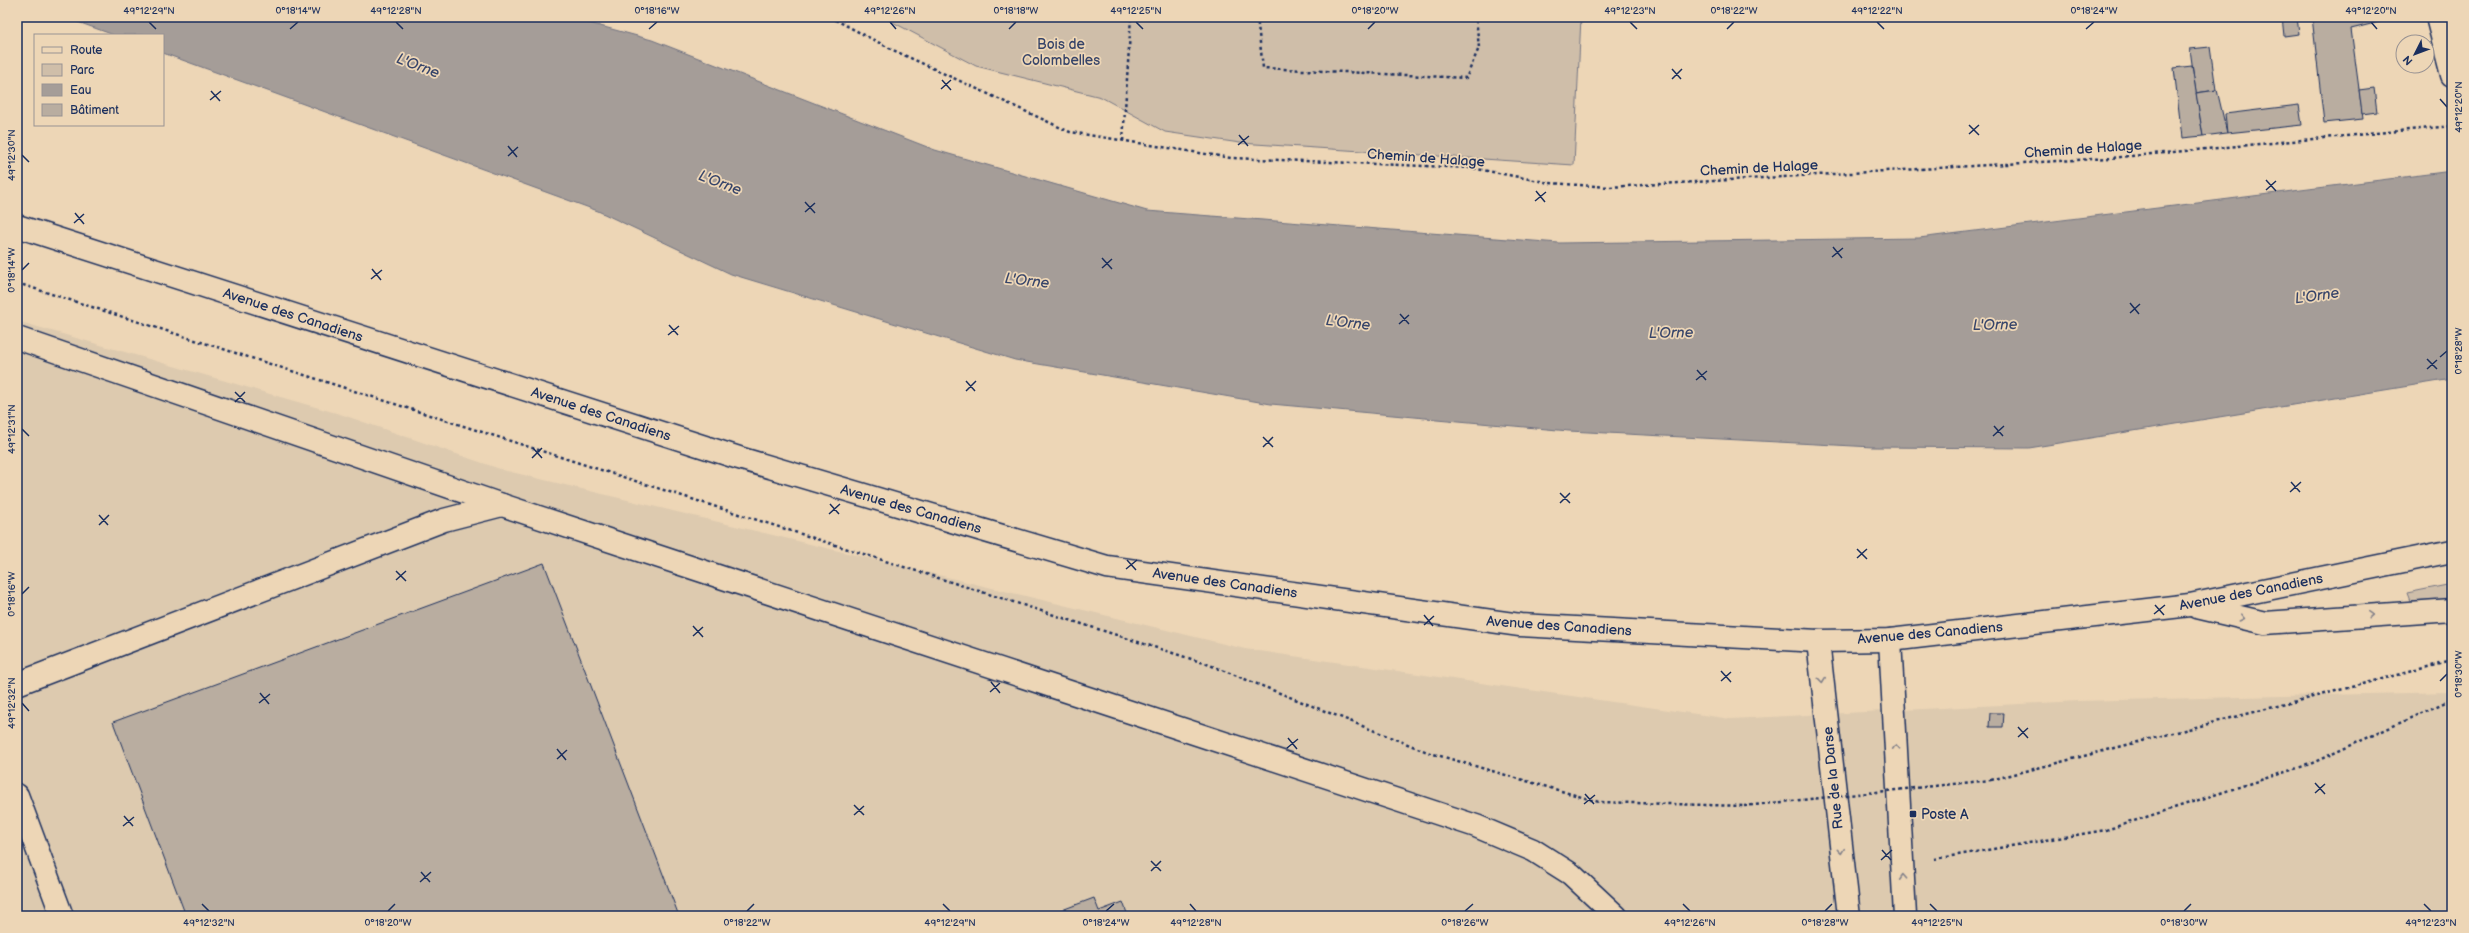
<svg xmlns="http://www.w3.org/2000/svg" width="2469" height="933" font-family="'Balsamiq Sans',sans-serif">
<rect width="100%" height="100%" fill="#edd6b6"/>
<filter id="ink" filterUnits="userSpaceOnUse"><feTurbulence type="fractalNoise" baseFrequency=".025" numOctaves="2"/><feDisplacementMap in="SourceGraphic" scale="8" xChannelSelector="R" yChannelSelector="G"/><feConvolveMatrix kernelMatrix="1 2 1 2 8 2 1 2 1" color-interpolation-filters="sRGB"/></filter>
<g filter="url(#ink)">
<polygon fill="#ddcaaf" points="17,321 343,415 503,470 1245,649 1731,719 2078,701 2452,692 2452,916 17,916"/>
<g fill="#cfbea9" stroke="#757684">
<polygon points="883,17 1581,17 1574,165 1240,143 1165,132 1101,97 976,66"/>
<polygon points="2452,584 2452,599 2410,601 2407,593"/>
</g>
<polygon fill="#a59d98" stroke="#6e7181" points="64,17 567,17 652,40 935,150 1147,211 1559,243 1919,238 2452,171 2452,379 2029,448 1873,447 1569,431 1271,404 1015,360 731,274 598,211 163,53 163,35 114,35"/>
<g fill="#b9ada0" stroke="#1b2f5e">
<polygon points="2282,17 2297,17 2299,34 2284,36"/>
<polygon points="2312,17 2399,17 2351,29 2363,119 2324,123"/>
<polygon points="2210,47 2216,90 2196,93 2190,49"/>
<polygon points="2192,66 2203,136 2182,138 2174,68"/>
<polygon points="2374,88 2377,112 2362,114 2359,90"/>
<polygon points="2217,90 2227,133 2203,136 2196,93"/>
<polygon points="2299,105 2302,125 2227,133 2225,114"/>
<polygon points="544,563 679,916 186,916 113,722"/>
<polygon points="1990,713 2004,713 2003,727 1989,727"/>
<polygon points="1094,898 1099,911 1123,902 1128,916 1046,916"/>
</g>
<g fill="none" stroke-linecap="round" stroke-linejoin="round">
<g stroke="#1b2f5e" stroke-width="25">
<g id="minor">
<polyline points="2437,17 2452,75"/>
<polyline points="17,226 739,458 1107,567 1520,625 1818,641 1890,640 2190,605 2452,551"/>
<polyline points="17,338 502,505"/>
<polyline points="2197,607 2265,623 2452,610"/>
<polyline points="1890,640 1905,916"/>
<polyline points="1818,641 1849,916"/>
<polyline points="17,684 444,520 502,505 1476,826 1533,850 1571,874 1616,916"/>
<polyline points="17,795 62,916"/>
</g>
</g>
<g stroke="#1b2f5e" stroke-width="2.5" stroke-dasharray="3 3" stroke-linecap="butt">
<polyline points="830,17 891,49 1070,132 1231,158 1472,168 1550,183 1609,187 2110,158 2452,126"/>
<polyline points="1257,17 1263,68 1466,78 1479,48 1476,17"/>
<polyline points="1123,141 1131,17"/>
<polyline points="17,283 1207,664 1430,753 1599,802 1744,806"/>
<polyline points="1991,780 2452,661"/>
<polyline points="1934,859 2106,830 2310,764 2452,699"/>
</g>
<use href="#minor" stroke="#edd6b6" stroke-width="22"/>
<polyline stroke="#1b2f5e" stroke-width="2.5" stroke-dasharray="3 3" stroke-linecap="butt" points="1744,806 1991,780"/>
</g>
<defs><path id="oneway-chevron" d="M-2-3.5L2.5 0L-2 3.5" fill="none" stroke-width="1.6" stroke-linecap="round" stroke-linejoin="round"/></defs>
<g stroke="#84828a">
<use href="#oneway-chevron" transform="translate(2371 615) rotate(-4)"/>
<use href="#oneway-chevron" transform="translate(2242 618) rotate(13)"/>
<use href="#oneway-chevron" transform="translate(1822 680) rotate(84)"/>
<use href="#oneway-chevron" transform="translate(1896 747) rotate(-93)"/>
<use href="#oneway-chevron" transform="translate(1841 851) rotate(84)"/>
<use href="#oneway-chevron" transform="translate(1903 877) rotate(-93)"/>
</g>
</g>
<path fill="none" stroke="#1b2f5e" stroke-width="1.5" d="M149 22 156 29M396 22 403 29M890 22 896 29M1136 22 1143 29M1630 22 1637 29M1877 22 1884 29M2371 22 2377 29M290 29 298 22M649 29 657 22M1009 29 1016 22M1368 29 1375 22M1727 29 1734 22M2086 29 2094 22M1672 69 1681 79M1672 79 1682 69M942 80 951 90M941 89 951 80M211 91 220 101M2440 99 2447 107M210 100 221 91M1969 125 1979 135M1969 134 1979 125M1239 135 1248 146M1238 145 1249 136M508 146 517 157M22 155 29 162M508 156 518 147M2266 180 2276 191M2266 190 2276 181M1536 191 1545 202M1535 201 1546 192M805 202 815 213M805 212 815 203M75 213 84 224M74 223 84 214M1833 247 1842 258M1832 257 1843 248M1102 258 1112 269M1102 268 1112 259M372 269 381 280M22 270 29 263M371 279 382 270M2130 303 2139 314M2130 313 2140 304M1400 314 1409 324M1399 324 1409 315M669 325 678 335M668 335 679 326M2440 357 2447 351M2427 359 2437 369M2427 369 2437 360M1697 370 1706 380M1696 380 1707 371M966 381 975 391M966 391 976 381M235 392 245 402M235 402 245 392M1994 426 2003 436M22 429 29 436M1993 436 2004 426M1263 437 1273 447M1263 447 1273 437M533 448 542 458M532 458 542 448M2291 482 2300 492M2290 492 2301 482M1560 493 1570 503M1560 503 1570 493M830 504 839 514M829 514 840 504M99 515 108 525M99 525 109 515M1857 549 1867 559M1857 558 1867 549M1127 560 1136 570M1126 569 1137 560M396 571 406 581M396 580 406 571M22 594 29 587M2155 605 2164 615M2154 614 2165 605M1424 615 1433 626M1424 625 1434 616M693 626 703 637M693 636 703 627M1721 671 1731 682M1721 681 1731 672M2440 681 2447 674M991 682 1000 693M990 692 1000 683M260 693 269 704M22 703 29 711M259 703 270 694M2018 727 2028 738M2018 737 2028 728M1288 738 1297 749M1287 748 1298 739M557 749 566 760M557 759 567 750M2315 783 2325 794M2315 793 2325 784M1585 794 1594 804M1584 804 1595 795M854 805 864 815M854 815 864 806M124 816 133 826M123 826 134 817M1882 850 1891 860M1881 860 1892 850M1151 861 1161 871M1151 871 1161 861M421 872 430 882M420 882 431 872M202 904 209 911M943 904 950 911M1190 904 1196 911M1683 904 1690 911M1930 904 1937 911M2424 904 2431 911M388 911 395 904M747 911 754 904M1106 911 1114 904M1465 911 1473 904M1825 911 1832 904M2184 911 2191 904"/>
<rect fill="#1b2f5e" stroke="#edd6b6" stroke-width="1.5" x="1909" y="810" width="8" height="8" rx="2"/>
<g text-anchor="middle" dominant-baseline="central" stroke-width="3.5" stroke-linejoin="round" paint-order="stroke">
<g font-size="14" fill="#364469" stroke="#edd6b6">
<text x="1061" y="44">Bois de<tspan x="1061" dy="16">Colombelles</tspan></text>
</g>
<g font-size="14" fill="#1b2f5e" stroke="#edd6b6">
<text transform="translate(2083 149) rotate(-4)">Chemin de Halage</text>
<text transform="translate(1426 158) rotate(4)">Chemin de Halage</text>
<text transform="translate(1759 168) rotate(-3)">Chemin de Halage</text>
<text transform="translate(293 315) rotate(18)">Avenue des Canadiens</text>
<text transform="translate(601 414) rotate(18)">Avenue des Canadiens</text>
<text transform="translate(911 509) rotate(16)">Avenue des Canadiens</text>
<text transform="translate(1225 583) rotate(8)">Avenue des Canadiens</text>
<text transform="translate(2251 592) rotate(-11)">Avenue des Canadiens</text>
<text transform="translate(1559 626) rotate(4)">Avenue des Canadiens</text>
<text transform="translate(1930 633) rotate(-5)">Avenue des Canadiens</text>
<text transform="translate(1833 778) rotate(-96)">Rue de la Darse</text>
</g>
<g font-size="14" fill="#1b2f5e" stroke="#edd6b6" text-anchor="start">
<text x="1921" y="814">Poste A</text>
</g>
<g font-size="15" font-style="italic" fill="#37456a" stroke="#edd6b6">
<text transform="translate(418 66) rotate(21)">L'Orne</text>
<text transform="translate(720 183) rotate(21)">L'Orne</text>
<text transform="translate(1027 281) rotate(7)">L'Orne</text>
<text transform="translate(2317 296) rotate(-8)">L'Orne</text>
<text transform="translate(1348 323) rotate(7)">L'Orne</text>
<text transform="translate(1995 325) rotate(-1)">L'Orne</text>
<text transform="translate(1671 333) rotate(-1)">L'Orne</text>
</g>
</g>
<rect width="2469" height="933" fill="none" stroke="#edd6b6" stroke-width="44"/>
<rect x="34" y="34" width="130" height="92" fill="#edd6b6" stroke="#999393"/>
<rect x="42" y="47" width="20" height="6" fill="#edd6b6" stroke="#999393"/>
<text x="70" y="54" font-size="12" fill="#1b2f5e">Route</text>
<rect x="42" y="64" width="20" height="12" fill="#cfbea9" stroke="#999393"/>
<text x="70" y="74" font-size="12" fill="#1b2f5e">Parc</text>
<rect x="42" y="84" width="20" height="12" fill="#a59d98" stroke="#999393"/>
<text x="70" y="94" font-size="12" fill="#1b2f5e">Eau</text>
<rect x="42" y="104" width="20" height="12" fill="#b9ada0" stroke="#999393"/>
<text x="70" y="114" font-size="12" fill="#1b2f5e">Bâtiment</text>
<g transform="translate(2415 54) rotate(228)"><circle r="19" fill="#edd6b6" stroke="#999393"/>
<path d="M0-3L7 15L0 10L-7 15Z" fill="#1b2f5e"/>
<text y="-6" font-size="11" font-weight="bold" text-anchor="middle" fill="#1b2f5e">N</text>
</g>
<rect x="22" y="22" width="2425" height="889" fill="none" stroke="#1b2f5e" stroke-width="1.5"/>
<g font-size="10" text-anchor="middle" fill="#1b2f5e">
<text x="149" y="14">49°12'29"N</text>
<text x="298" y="14">0°18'14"W</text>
<text x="396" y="14">49°12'28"N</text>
<text x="657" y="14">0°18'16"W</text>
<text x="890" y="14">49°12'26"N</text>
<text x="1016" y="14">0°18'18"W</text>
<text x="1136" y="14">49°12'25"N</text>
<text x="1375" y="14">0°18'20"W</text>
<text x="1630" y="14">49°12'23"N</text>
<text x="1734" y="14">0°18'22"W</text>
<text x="1877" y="14">49°12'22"N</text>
<text x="2094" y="14">0°18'24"W</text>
<text x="2371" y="14">49°12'20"N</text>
<text transform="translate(2458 107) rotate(-90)" y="4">49°12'20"N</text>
<text transform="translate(11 155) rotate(-90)" y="4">49°12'30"N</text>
<text transform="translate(11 270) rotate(-90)" y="4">0°18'14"W</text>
<text transform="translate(2458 351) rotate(-90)" y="4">0°18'28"W</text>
<text transform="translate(11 429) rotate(-90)" y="4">49°12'31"N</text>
<text transform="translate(11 594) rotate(-90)" y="4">0°18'16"W</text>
<text transform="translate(2458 674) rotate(-90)" y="4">0°18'30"W</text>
<text transform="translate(11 703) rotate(-90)" y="4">49°12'32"N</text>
<text x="209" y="926">49°12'32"N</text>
<text x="388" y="926">0°18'20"W</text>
<text x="747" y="926">0°18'22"W</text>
<text x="950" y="926">49°12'29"N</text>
<text x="1106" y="926">0°18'24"W</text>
<text x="1196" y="926">49°12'28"N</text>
<text x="1465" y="926">0°18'26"W</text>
<text x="1690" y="926">49°12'26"N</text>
<text x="1825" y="926">0°18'28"W</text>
<text x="1937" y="926">49°12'25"N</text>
<text x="2184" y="926">0°18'30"W</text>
<text x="2431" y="926">49°12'23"N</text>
</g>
</svg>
